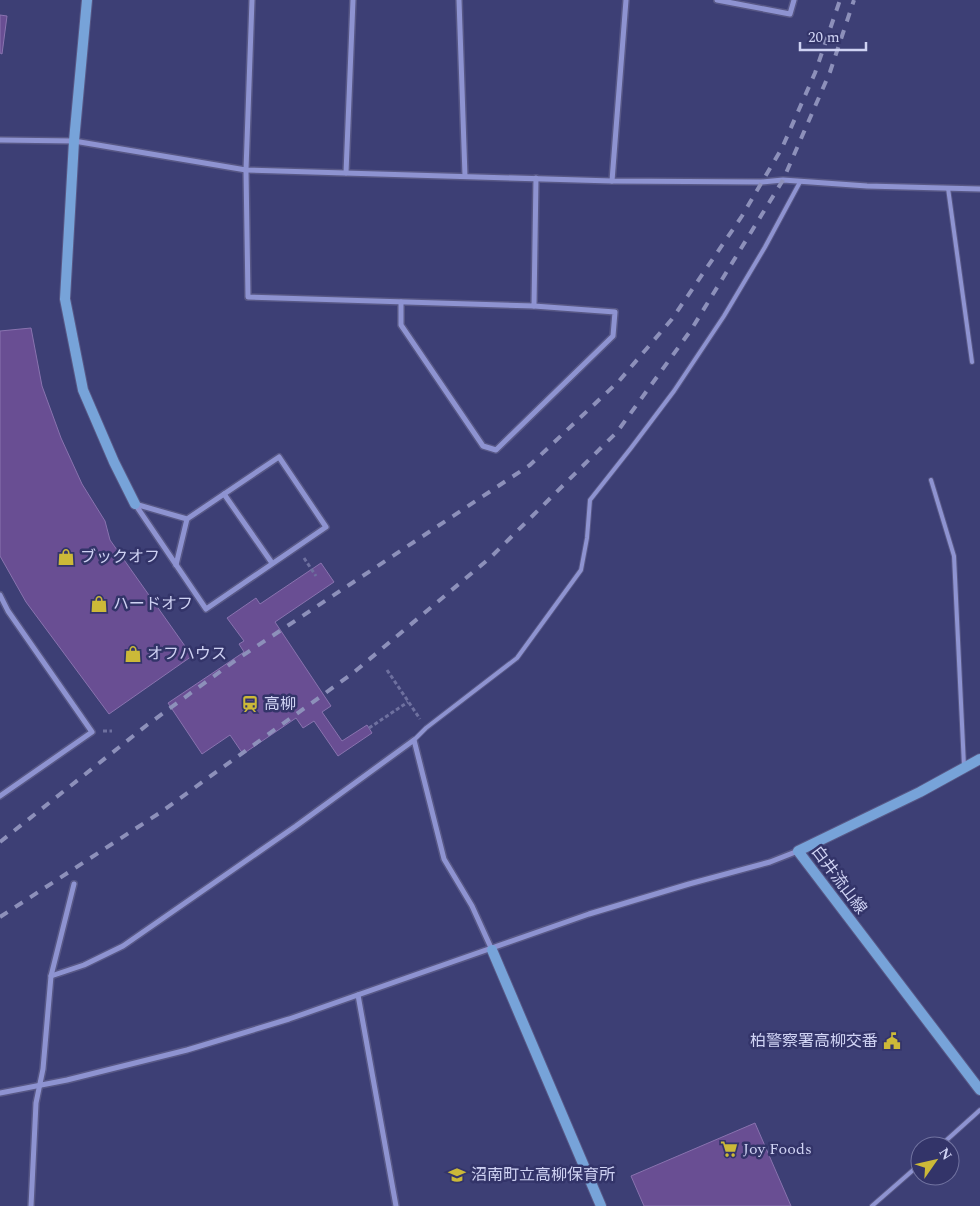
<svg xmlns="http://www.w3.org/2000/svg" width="980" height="1206" font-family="Spectral,'Noto Sans JP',serif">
<rect width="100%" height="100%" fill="#3d3f75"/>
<g fill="#694e93" stroke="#8973af">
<polygon points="0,15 7,16 2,54 0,53"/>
<polygon points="31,328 42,386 61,438 82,484 105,521 110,540 192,656 109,714 26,602 0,556 0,331"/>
<polygon points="321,563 334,582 275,622 331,706 322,712 342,741 367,725 372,733 338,756 314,721 303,728 296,718 243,754 230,735 202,754 168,703 244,652 239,644 244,641 227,618 256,598 260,604"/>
<polygon points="755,1123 791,1206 644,1206 631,1176"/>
</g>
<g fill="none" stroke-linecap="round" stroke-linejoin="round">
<g stroke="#585886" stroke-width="6">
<g id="lane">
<polyline points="948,188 972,362"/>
<polyline points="931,480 954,556 964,766"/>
<polyline points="414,740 426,728 517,658 581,570 587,538 590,500 631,448 674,391 724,316 765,247 800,182"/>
<polyline points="940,1146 980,1110"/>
<polyline points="872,1206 920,1164"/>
</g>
</g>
<g stroke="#585886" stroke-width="8">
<g id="street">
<polyline points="252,0 246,170 248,297 534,306 536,178"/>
<polyline points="459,0 465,176"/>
<polyline points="717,0 790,14 794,0"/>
<polyline points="0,140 74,141 246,170 612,181 761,182 783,180 867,186 980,189"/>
<polyline points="346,173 353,0"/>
<polyline points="612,181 626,0"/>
<polyline points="401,302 401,325 483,446 496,450 613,336 615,312 534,306"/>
<polygon points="279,457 326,527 206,609 135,504 187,519"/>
<polyline points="224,494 272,563"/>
<polyline points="176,565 187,519"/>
<polyline points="0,595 8,611 92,732 0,796"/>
<polyline points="51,976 84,965 123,946 296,826 414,740 444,859 472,906 492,950"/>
<polyline points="358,995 396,1206"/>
<polyline points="0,1093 67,1080 187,1050 289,1019 589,914 689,884 770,862 798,851"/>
<polyline points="31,1206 36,1103 43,1069 51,976 74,884"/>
</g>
</g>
<g stroke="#585886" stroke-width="12">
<g id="secondary">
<polyline points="87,0 74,141 65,299 83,390 114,462 135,504"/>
<polyline points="980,759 920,792 798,851 980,1090"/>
<polyline points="492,950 601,1206"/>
</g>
</g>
<g stroke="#6e709f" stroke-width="3" stroke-dasharray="4 2.5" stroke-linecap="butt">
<polyline points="304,558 316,576"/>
<polyline points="387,670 420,719"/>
<polyline points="369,728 408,702"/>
<polyline points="103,731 112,731"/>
</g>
<use href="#lane" stroke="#8e93d1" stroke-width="4"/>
<use href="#street" stroke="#8e93d1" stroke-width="5"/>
<use href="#secondary" stroke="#77a3d9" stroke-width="10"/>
<g stroke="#8d90ba" stroke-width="4" stroke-dasharray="9 9" stroke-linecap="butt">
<polyline points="0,842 147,725 236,660 530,465 619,381 672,319 742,216 782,148 815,73 840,0"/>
<polyline points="0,917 161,812 353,673 491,557 617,432 691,330 783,180 830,72 854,0"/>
</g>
</g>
<defs>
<g id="shop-bare" transform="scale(1.35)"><path d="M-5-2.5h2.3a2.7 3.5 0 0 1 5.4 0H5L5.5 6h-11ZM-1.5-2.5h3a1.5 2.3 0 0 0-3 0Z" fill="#ccb938" stroke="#333469" stroke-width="2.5" paint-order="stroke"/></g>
<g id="station-bare" transform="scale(1.35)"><path d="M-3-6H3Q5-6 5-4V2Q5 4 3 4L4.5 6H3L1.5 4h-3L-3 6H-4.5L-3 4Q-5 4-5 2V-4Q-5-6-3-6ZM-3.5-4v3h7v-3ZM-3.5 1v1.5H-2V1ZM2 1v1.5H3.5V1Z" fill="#ccb938" stroke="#333469" stroke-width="2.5" paint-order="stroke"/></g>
<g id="civic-bare" transform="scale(1.35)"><path d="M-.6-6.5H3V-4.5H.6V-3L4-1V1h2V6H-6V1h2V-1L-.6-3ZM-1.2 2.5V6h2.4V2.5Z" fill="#ccb938" stroke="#333469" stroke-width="2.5" paint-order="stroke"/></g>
<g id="supermarket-bare" transform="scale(1.35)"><path d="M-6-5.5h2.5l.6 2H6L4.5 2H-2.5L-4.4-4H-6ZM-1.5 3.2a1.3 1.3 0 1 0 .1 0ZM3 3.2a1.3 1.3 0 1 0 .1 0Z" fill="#ccb938" stroke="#333469" stroke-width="2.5" paint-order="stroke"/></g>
<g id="school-bare" transform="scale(1.35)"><path d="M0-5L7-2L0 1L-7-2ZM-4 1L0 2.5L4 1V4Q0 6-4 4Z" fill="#ccb938" stroke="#333469" stroke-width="2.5" paint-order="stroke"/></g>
</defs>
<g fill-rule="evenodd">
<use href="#shop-bare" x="66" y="557"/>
<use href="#shop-bare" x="99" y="604"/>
<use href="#shop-bare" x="133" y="654"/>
<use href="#station-bare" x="250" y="704"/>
<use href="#civic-bare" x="892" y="1041"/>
<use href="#supermarket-bare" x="729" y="1149"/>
<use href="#school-bare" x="457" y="1175"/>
</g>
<g text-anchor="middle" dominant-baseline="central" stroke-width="5" stroke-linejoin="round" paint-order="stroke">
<g font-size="16" fill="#cfd2f3" stroke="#333469" text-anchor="start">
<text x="80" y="557">ブックオフ</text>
<text x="113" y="604">ハードオフ</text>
<text x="147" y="654">オフハウス</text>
<text x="264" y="704">高柳</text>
<text x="878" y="1041" text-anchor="end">柏警察署高柳交番</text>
<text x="743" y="1149">Joy Foods</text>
<text x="471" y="1175">沼南町立高柳保育所</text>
</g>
<g font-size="16" fill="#cfd2f3" stroke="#333469">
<text transform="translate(839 880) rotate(53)">白井流山線</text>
</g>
</g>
<g transform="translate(935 1161) rotate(56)"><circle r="24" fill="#333469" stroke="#7173a0"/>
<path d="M0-4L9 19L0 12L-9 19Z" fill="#ccb938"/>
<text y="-8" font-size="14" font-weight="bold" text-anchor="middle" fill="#cfd2f3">N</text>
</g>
<path d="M800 42v8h66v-8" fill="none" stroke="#cfd2f3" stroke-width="2.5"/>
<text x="808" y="42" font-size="15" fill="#cfd2f3" stroke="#333469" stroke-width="4" paint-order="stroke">20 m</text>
</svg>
